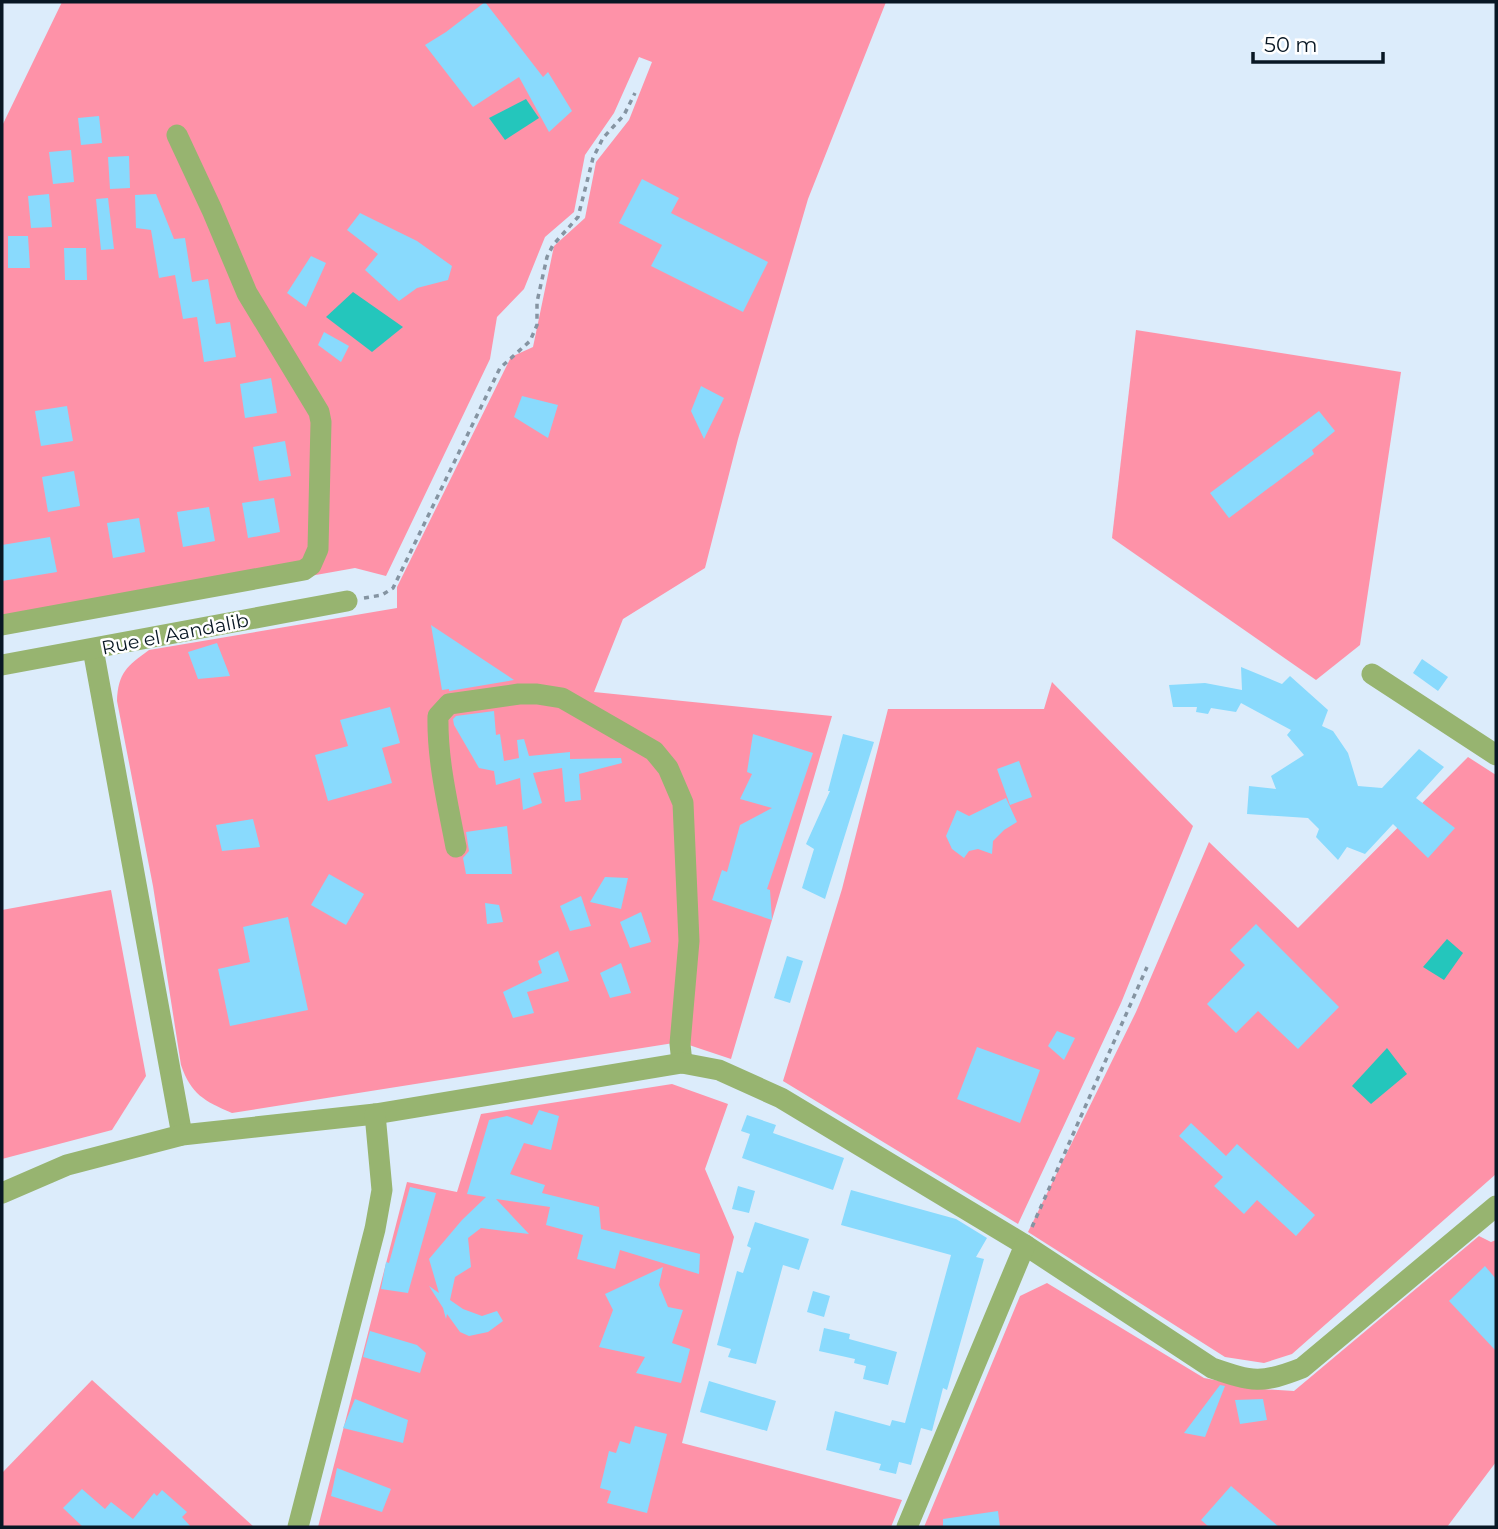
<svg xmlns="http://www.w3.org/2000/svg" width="1498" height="1529" font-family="Montserrat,sans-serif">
<rect width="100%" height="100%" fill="#dcecfb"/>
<g fill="#fe92a8">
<path d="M62 2H886L808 199 738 439 705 568 623 619 594 692 832 716 731 1059 680 1042 232 1113C204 1101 191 1094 181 1065L153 886 117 701C118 673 127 666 149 650L397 608V587L511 357 533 347 554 246 585 218 596 162 629 120 652 62 639 57 614 113 585 155 574 212 545 237 524 289 497 317 490 359 386 576 355 568 2 631V126Z"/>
<polygon points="1136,330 1401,372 1360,645 1316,680 1112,538"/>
<polygon points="1052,682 1193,826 1121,1003 1018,1224 783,1081 842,889 888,709 1044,709"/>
<polygon points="1468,757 1496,775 1496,1174 1292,1354 1264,1363 1225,1357 1028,1232 1136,1012 1209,842 1298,928"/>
<polygon points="111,890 146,1076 112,1130 2,1159 2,910"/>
<polygon points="672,1084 728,1104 705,1169 734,1237 682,1443 902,1500 891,1527 318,1527 407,1182 457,1192 481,1114"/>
<polygon points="1479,1236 1491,1242 1496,1240 1496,1462 1447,1527 924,1527 1020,1296 1047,1283 1204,1378 1262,1389 1294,1391"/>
<polygon points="92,1380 254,1527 2,1527 2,1473"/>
</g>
<g fill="#24c6bc">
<polygon points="526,99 539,118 505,140 489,118"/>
<polygon points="353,292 403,327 372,352 326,317"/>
<polygon points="1447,939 1463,953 1444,980 1423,967"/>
<polygon points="1387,1048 1407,1074 1371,1104 1352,1086"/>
</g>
<g fill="#89dafd">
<polygon points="485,2 543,77 548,72 572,111 549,132 519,77 473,107 425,45 446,32"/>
<polygon points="99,116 102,143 81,145 78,118"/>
<polygon points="71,150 74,182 53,184 49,152"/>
<polygon points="129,156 130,188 110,189 108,157"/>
<polygon points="642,179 679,198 671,213 768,262 743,312 651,266 662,245 619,223"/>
<polygon points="49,194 52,227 31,228 28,196"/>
<polygon points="156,194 174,239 185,238 192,282 208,279 216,324 230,322 236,357 204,362 197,317 183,319 175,275 159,278 151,230 136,228 135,195"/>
<polygon points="108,198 114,249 101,250 96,199"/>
<polygon points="360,213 417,241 452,266 448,280 417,288 399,301 365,270 378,254 347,230"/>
<polygon points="8,236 28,236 30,268 8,268"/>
<polygon points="64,248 86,248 87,280 65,280"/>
<polygon points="311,256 326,263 306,307 287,293"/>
<polygon points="324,332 349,346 341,362 318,345"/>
<polygon points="271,378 277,413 245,418 240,384"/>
<polygon points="701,386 724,398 704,439 691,411"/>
<polygon points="522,396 558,405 548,438 514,417"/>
<polygon points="67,406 73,441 41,446 35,411"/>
<polygon points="1319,411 1335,431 1312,450 1314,454 1229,518 1210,493"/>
<polygon points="285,441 291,476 259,481 253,447"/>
<polygon points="74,471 80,506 48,512 42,477"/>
<polygon points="274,498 280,532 248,538 242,503"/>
<polygon points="209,507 215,541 183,547 177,512"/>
<polygon points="139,518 145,552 113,558 107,523"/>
<polygon points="50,537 57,572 2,581 2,545"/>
<polygon points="431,625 514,680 449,691 449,689 442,690"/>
<polygon points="217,643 230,676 198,679 188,652"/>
<polygon points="1422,659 1448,677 1438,691 1413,673"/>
<polygon points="1241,667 1282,684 1290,676 1328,710 1322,726 1333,731 1348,753 1358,786 1382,788 1419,749 1444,767 1416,798 1455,828 1428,858 1393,824 1365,854 1347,847 1338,860 1316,837 1319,829 1308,818 1247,814 1249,786 1276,789 1271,776 1304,755 1287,735 1291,730 1241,703 1236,712 1211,708 1208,714 1196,712 1197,707 1173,707 1169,685 1205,683 1242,690"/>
<polygon points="390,707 400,743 382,748 392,783 328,801 315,755 348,746 340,720"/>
<polygon points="494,711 496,735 500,734 504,761 519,758 517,740 524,739 529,756 570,752 570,759 621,758 622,763 579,774 581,800 565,802 562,768 533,773 542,803 523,810 520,778 496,785 494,771 479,768 454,725 453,719 456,716"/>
<polygon points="753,734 813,753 767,889 770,890 772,920 712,900 722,870 727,872 740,825 772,808 740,799 752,774 747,772"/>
<polygon points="843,734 874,742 825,899 802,888 814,849 806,844 830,791 828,791"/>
<polygon points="1019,761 1032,797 1010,805 997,769"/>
<polygon points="1006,798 1017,822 1004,830 993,841 992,854 978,849 969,851 964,858 952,849 946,836 957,810 969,816"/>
<polygon points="253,819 260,847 222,851 216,825"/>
<polygon points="507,826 512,874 466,874 463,858 469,851 466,832"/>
<polygon points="329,874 364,894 346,925 311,905"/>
<polygon points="605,877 628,878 621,909 590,902"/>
<polygon points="581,896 591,926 570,931 560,906"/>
<polygon points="485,903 499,905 503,922 487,924"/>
<polygon points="641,912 651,942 630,948 620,922"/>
<polygon points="288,917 308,1010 230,1026 218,969 250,962 243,927"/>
<polygon points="1256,924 1339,1007 1298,1049 1258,1011 1236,1033 1207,1004 1245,965 1230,950"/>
<polygon points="558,951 569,981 527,992 534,1013 513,1018 503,992 542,973 538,961"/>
<polygon points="787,956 803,961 790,1003 774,998"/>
<polygon points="621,963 631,993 610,998 600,973"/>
<polygon points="1057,1031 1075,1038 1064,1060 1048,1046"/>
<polygon points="977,1047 1040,1070 1020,1123 957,1099"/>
<polygon points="539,1110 559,1116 551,1150 524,1143 510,1174 545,1185 542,1193 599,1207 601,1229 700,1254 699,1274 620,1250 615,1269 577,1259 583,1235 546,1225 550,1207 496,1199 529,1234 481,1228 468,1238 471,1267 455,1277 450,1300 463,1309 482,1316 497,1311 503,1321 488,1332 469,1336 460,1332 447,1314 446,1319 443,1308 429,1286 439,1293 429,1259 462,1220 486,1197 467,1194 489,1120 507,1116 532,1125"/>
<polygon points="747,1115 776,1125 773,1133 844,1158 833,1190 742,1158 750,1134 741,1131"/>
<polygon points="1191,1123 1226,1156 1237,1144 1315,1215 1296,1236 1257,1200 1244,1214 1214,1186 1223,1177 1179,1136"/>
<polygon points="738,1186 755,1191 749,1213 732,1209"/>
<polygon points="410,1187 436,1193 408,1293 381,1289 386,1262 389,1263"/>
<polygon points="851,1190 956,1219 987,1238 976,1257 984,1259 947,1390 943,1388 932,1431 921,1428 911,1465 899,1462 896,1474 879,1470 881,1464 826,1450 835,1411 890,1426 892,1420 905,1423 951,1255 841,1225"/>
<polygon points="755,1222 809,1239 799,1270 783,1265 756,1364 728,1357 731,1349 717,1345 737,1271 743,1273 751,1248 747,1246"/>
<polygon points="1485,1266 1496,1279 1496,1351 1449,1301"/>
<polygon points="663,1267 659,1285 668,1307 683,1310 672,1343 690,1349 681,1383 636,1373 645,1357 599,1347 613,1310 605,1294"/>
<polygon points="813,1291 830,1296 824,1317 807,1312"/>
<polygon points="824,1328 850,1334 849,1339 897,1352 888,1385 863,1379 866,1366 854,1363 855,1359 819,1351"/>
<polygon points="370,1331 417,1345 426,1353 420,1373 363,1357"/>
<polygon points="709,1381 776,1401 767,1431 700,1412"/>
<polygon points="1220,1385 1225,1386 1205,1437 1184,1433"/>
<polygon points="355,1399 408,1420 403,1443 343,1428"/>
<polygon points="1263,1399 1267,1420 1240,1424 1235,1400"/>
<polygon points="635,1426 667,1434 647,1513 607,1503 611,1491 600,1488 609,1451 616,1453 620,1441 630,1444"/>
<polygon points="337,1468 391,1489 382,1512 331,1496"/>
<polygon points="1231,1486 1279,1527 1209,1527 1201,1520"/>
<polygon points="82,1489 105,1509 111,1502 133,1519 154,1493 157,1496 162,1490 187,1512 182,1517 191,1527 83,1527 63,1508"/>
<polygon points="998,1511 1000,1527 943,1527 943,1519"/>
</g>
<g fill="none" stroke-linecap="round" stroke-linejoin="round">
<g stroke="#8594a2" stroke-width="3.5" stroke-dasharray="5 5" stroke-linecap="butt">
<polyline points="364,598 382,595 393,588 500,368 530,341 537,325 537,302 547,257 553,245 578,217 593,158 603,138 624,115 635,93"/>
<polyline points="1032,1227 1147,967"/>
</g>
<g stroke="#97b470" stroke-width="21">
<polyline points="2,625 304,570 311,565 318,549 321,422 319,412 247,293 212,210 177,135"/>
<polyline points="93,649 182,1135"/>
<polyline points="2,665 347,601"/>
<polyline points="1372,674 1496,755"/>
<path d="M456 847C448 805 437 760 438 716L449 704 519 694H537L562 698 654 751 668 768 683 803 689 941 680 1044 682 1063"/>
<path d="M2 1193 67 1165 182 1135 375 1114 682 1063 719 1070 781 1098 1025 1245 1212 1368C1253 1382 1261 1384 1302 1368L1496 1206"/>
<polyline points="298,1527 375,1229 382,1190 375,1114"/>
<polyline points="907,1527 1025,1245"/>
</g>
</g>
<g text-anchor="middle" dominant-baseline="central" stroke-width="5" stroke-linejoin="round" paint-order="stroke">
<g font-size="19" fill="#081724" stroke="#fff">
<text transform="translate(175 634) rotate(-11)">Rue el Aandalib</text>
</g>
</g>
<rect width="1498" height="1529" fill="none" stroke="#081724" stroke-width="7"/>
<path d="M1253 52v10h130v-10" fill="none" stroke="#081724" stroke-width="3.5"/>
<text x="1264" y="52" font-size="21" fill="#081724" stroke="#ffffff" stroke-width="5" paint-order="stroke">50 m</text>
</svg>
